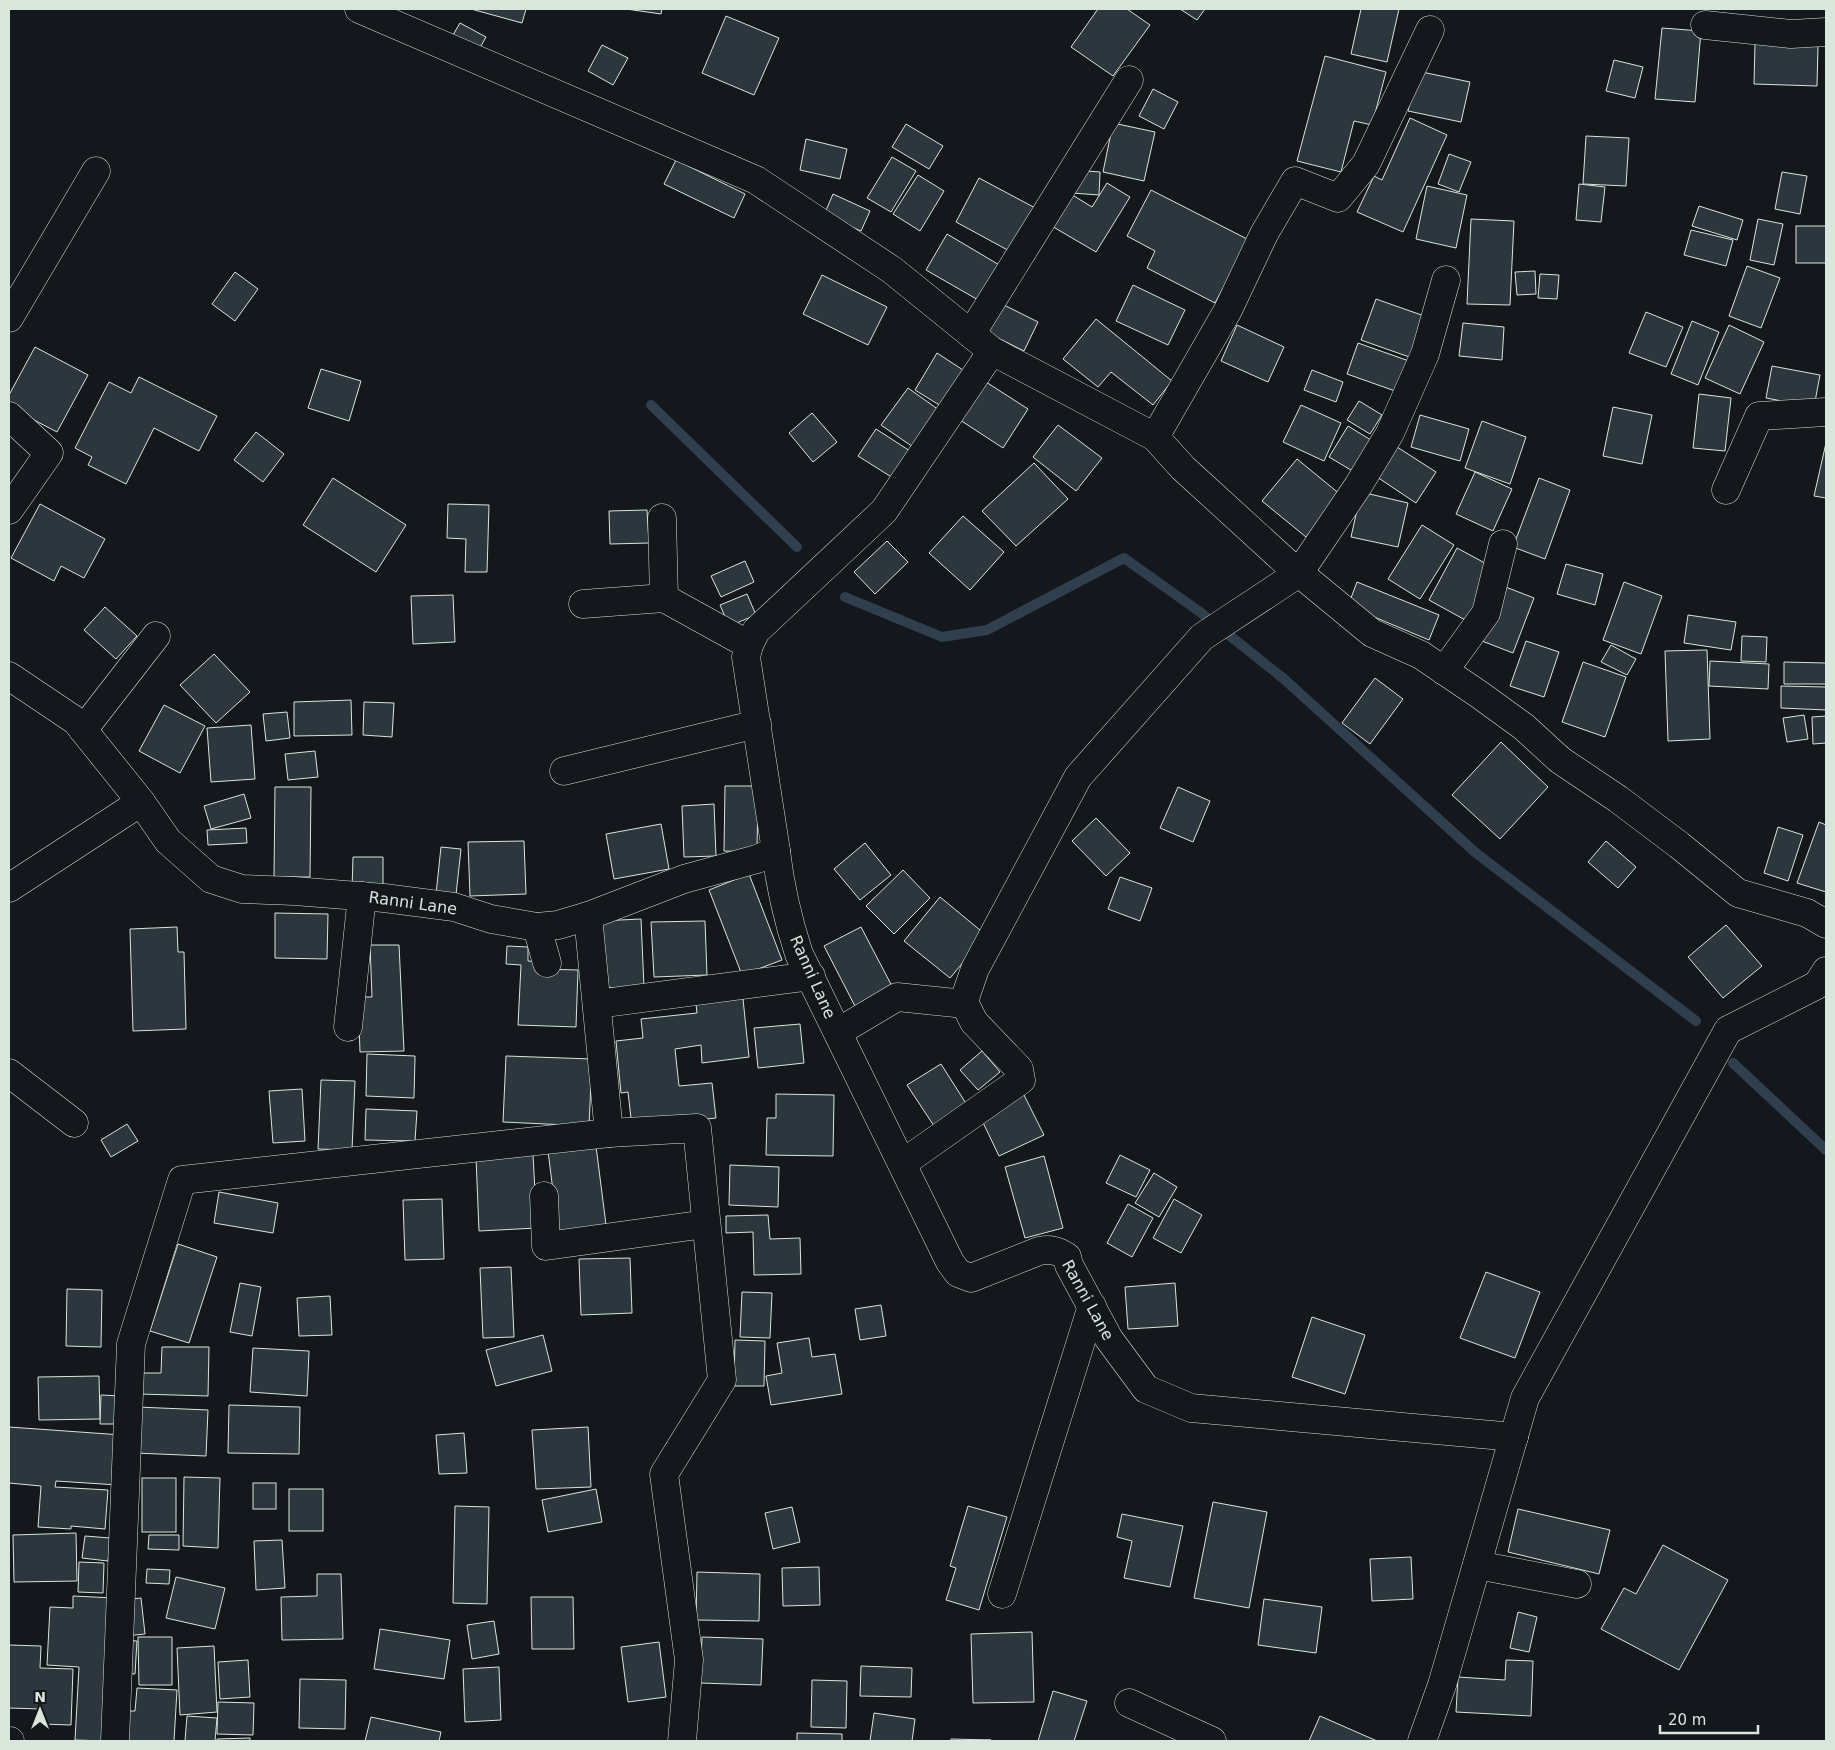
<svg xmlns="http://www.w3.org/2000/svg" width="1835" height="1750" font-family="'DejaVu Sans',sans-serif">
<rect width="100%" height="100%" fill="#14181c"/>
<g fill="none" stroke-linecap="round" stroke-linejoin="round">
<g stroke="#2f3f4d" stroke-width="10">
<polyline points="651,405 797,547"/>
<polyline points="845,597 942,637 987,630 1124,558 1200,612 1284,679 1476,853 1696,1021"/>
<polyline points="1733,1063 1826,1150"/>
</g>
</g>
<g fill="#2c363c" stroke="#d8e6dc">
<polygon points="471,9 526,9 522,23"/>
<polygon points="626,9 662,9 661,14"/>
<polygon points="1098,9 1127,9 1150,25 1113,76 1071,47"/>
<polygon points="1180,9 1205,9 1197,20"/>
<polygon points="1361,9 1399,9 1387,62 1351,54"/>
<polygon points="726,16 779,38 754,95 702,73"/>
<polygon points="460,23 486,37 476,55 450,40"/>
<polygon points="1662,28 1701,31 1695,102 1655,99"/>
<polygon points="1755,44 1818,46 1817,86 1754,84"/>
<polygon points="602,45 628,58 613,85 588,71"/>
<polygon points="1325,56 1386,72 1372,125 1354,121 1341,172 1297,161"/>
<polygon points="1614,60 1643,67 1635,98 1606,91"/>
<polygon points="1417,71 1470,82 1461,122 1408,111"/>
<polygon points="1153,89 1178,102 1164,129 1139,116"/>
<polygon points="1410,118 1447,135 1403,232 1357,212 1374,176 1382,180"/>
<polygon points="1113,123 1155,132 1144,181 1103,172"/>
<polygon points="906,124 943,146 929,169 892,147"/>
<polygon points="1586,136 1629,138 1626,186 1583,184"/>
<polygon points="806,139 847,149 840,179 800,170"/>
<polygon points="1449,154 1471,162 1459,192 1438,184"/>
<polygon points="892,157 916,171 891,212 867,198"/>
<polygon points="676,160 745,194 734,218 664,184"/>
<polygon points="1074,170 1100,172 1099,195 1072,193"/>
<polygon points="1782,172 1807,176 1800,214 1775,209"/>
<polygon points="918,175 944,191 920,231 893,214"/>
<polygon points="979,178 1039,210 1015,254 956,222"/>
<polygon points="1107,183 1130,197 1096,252 1050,225 1069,193 1092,207"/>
<polygon points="1579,184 1605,187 1601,222 1576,220"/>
<polygon points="1427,186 1467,195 1456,248 1416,239"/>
<polygon points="1151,190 1249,240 1215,303 1147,268 1155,251 1127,236"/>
<polygon points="833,194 870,211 861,231 824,215"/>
<polygon points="1699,206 1743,220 1737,240 1692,226"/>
<polygon points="1471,219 1514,221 1510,305 1467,304"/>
<polygon points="1758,219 1783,224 1774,265 1750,260"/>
<rect x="1796" y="226" width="30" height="37"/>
<polygon points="1691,230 1733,240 1726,266 1684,255"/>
<polygon points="947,234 1001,266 980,301 926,270"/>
<polygon points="1747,266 1780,278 1761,328 1729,316"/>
<polygon points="1535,271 1536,294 1517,295 1515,272"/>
<polygon points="235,272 258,289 235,321 212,304"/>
<polygon points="1540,274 1559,275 1557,299 1538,298"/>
<polygon points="822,275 887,307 868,345 803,314"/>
<polygon points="1133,285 1185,310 1168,345 1116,321"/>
<polygon points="1376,299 1430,318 1415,359 1361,340"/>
<polygon points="1000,303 1038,322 1024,351 986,332"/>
<polygon points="1646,312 1683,327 1666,367 1629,353"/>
<polygon points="1096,319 1172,381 1153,405 1111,372 1098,387 1063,359"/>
<polygon points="1692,321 1719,332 1698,385 1671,374"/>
<polygon points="1463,323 1504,327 1502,360 1459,356"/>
<polygon points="1237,325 1284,347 1268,382 1221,361"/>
<polygon points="1729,325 1764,342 1740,394 1705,378"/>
<polygon points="1358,343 1409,361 1398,392 1347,374"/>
<polygon points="35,347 88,375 57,432 9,407 9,395"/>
<polygon points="937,353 963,370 941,406 915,390"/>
<polygon points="1772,366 1820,375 1814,407 1766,398"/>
<polygon points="321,369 361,381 349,421 308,408"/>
<polygon points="1312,370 1343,382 1336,402 1304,390"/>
<polygon points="139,377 217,416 199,451 154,428 126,484 88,465 92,457 75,448 109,382 131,393"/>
<polygon points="986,382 1028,409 1003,448 960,420"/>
<polygon points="908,388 939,410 913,447 881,425"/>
<polygon points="1699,394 1731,398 1725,451 1693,448"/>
<polygon points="1359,401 1382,415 1370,434 1347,420"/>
<polygon points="1301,405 1341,423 1324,461 1283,442"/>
<polygon points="1613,407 1652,415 1642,464 1603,456"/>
<polygon points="812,413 837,442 813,462 789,433"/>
<polygon points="1420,415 1469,429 1460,461 1411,447"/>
<polygon points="1482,421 1526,437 1510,484 1465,468"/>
<polygon points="1058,425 1102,458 1076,491 1033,457"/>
<polygon points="1348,426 1379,445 1361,476 1329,457"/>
<polygon points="876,429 910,451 893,478 858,456"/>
<polygon points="256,432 284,454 263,482 234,460"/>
<polygon points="1826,443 1826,498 1814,496"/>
<polygon points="1397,447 1436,472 1416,503 1377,477"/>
<polygon points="1297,459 1341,495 1306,537 1262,501"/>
<polygon points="1034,463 1068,499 1016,546 982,511"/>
<polygon points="1475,472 1512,489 1493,531 1456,514"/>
<polygon points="333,478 406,525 376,572 303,525"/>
<polygon points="1539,478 1570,490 1545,559 1513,547"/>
<polygon points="1361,492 1408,503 1398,547 1351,537"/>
<polygon points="40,504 105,539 84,578 61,566 54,581 11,558"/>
<polygon points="448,504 489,505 487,572 465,572 466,539 447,538"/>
<polygon points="647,510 649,543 610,544 609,511"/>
<polygon points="963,516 1004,552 970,590 929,553"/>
<polygon points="1422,525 1454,545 1420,599 1388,579"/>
<polygon points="887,541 908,562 875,594 854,572"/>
<polygon points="1457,548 1496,569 1467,621 1429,600"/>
<polygon points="745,561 754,582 721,597 711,576"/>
<polygon points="1566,564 1603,574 1595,605 1557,594"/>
<polygon points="1357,582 1439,615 1429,640 1348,606"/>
<polygon points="1624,582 1662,596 1641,654 1603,640"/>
<polygon points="1503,586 1534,598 1513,653 1482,641"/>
<polygon points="747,594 756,615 729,626 720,605"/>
<polygon points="453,595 455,642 413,644 411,596"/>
<polygon points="105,607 137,636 116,659 84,630"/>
<polygon points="1688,615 1736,622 1731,650 1684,643"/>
<polygon points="1742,636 1767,637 1766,662 1741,661"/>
<polygon points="1526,641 1559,652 1544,697 1510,686"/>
<polygon points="1611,645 1636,659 1627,675 1601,662"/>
<polygon points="1707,650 1710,739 1668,741 1665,651"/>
<polygon points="214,654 250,692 216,723 180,685"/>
<polygon points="1710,661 1769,664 1768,689 1709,686"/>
<polygon points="1583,662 1626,677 1605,737 1562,722"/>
<polygon points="1784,662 1826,663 1826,684 1784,684"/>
<polygon points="1375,678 1403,699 1370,744 1342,723"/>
<polygon points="1781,686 1826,687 1826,710 1781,708"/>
<polygon points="351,700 352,735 294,736 294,702"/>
<polygon points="364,702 394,703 392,737 363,735"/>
<polygon points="164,705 205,726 180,773 139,751"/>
<polygon points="287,712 290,738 266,741 263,714"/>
<polygon points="1804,715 1808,739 1787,742 1783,718"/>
<polygon points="1826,716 1826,743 1813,744 1812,717"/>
<polygon points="251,725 255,779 211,782 207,728"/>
<polygon points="1501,742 1548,787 1500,839 1452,795"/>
<polygon points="315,751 318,777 288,780 285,754"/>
<polygon points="725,786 758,786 757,852 724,851"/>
<polygon points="275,787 311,787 310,877 274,877"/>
<polygon points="1178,787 1210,801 1193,842 1160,828"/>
<polygon points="244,794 251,818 211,829 204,806"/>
<polygon points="714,804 716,856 684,857 682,806"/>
<polygon points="1096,818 1130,853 1106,876 1072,841"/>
<polygon points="1819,822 1826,825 1826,892 1797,883"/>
<polygon points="661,824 669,869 614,879 606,834"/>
<polygon points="1778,827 1803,835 1788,881 1764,873"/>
<polygon points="246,828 247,843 208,845 207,830"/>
<polygon points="524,841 526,894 470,896 468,842"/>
<polygon points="1606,841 1636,867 1618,888 1588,862"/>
<polygon points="865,843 891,875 860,900 834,869"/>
<polygon points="441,847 461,849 456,895 436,894"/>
<polygon points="353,857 383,857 383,890 352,890"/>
<polygon points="903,870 930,898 894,934 866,906"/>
<polygon points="749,874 782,960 742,975 709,890"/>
<polygon points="1120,877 1152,888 1140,921 1108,909"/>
<polygon points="940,897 986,935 950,978 904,941"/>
<polygon points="275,913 328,914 327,959 275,958"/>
<polygon points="641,919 644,987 603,988 599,921"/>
<polygon points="705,921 707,975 654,977 651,922"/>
<polygon points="1726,925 1762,966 1723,998 1688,957"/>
<polygon points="177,927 178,952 184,952 186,1029 133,1031 130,929"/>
<polygon points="861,927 894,990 857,1010 824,946"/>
<polygon points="370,945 399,945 404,1051 360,1052 358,997 372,997"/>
<polygon points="507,946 528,947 528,961 541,962 540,969 578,970 576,1027 518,1025 521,965 506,964"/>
<polygon points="742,989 749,1057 702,1063 701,1045 675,1049 679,1086 712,1083 716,1118 632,1127 628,1092 621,1093 616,1041 643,1038 641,1019 697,1013 695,995"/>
<polygon points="800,1024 804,1063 758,1068 754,1028"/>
<polygon points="982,1051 1000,1072 978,1090 960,1070"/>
<polygon points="367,1054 415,1056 414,1098 366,1096"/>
<polygon points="506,1056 592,1059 589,1126 503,1122"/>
<polygon points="941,1064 967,1105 934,1126 907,1085"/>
<polygon points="321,1080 355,1081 352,1150 318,1149"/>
<polygon points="302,1089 305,1141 273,1143 269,1091"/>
<polygon points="1022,1091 1044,1135 999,1156 978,1112"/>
<polygon points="776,1094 834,1095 833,1156 766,1155 767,1118 776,1118"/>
<polygon points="366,1109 417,1111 415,1141 365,1140"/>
<polygon points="127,1124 138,1141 111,1157 101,1140"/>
<polygon points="596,1146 606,1225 558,1231 548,1151"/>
<polygon points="533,1155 537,1228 479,1231 476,1157"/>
<polygon points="1120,1155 1150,1170 1136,1197 1106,1183"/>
<polygon points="1044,1156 1063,1228 1025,1238 1005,1167"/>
<polygon points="730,1165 779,1167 778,1207 729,1205"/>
<polygon points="1154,1173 1177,1187 1159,1217 1135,1203"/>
<polygon points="219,1192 278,1203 273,1233 214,1223"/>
<polygon points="442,1199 444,1259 405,1260 403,1200"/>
<polygon points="1174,1199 1202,1215 1181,1253 1153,1238"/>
<polygon points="1128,1204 1153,1218 1132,1257 1107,1243"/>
<polygon points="768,1215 770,1239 800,1238 801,1274 754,1275 753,1232 726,1233 726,1216"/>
<polygon points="178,1244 217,1257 189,1343 150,1331"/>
<polygon points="630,1258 632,1313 581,1315 579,1259"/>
<polygon points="511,1267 514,1337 483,1338 480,1268"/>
<polygon points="1486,1272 1540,1292 1515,1358 1460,1338"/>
<polygon points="240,1283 261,1287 252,1336 230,1332"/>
<polygon points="1175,1283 1178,1326 1128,1329 1125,1287"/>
<polygon points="67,1289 102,1290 101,1347 66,1346"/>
<polygon points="742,1292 772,1293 770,1338 740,1337"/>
<polygon points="330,1296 332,1335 299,1336 297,1298"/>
<polygon points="881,1305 886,1336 860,1340 855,1309"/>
<polygon points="1312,1317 1365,1335 1345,1394 1292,1377"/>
<polygon points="543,1335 552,1371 496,1386 486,1350"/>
<polygon points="809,1338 812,1357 835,1354 842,1394 771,1405 766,1376 782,1373 777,1343"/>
<polygon points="735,1340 765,1341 764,1386 734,1386"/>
<polygon points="162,1347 209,1347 208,1396 139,1394 140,1373 161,1373"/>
<polygon points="253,1348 309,1351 307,1396 250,1392"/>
<polygon points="99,1376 100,1419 39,1420 38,1377"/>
<polygon points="101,1395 122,1396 122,1424 100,1424"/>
<polygon points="229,1405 300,1407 299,1454 228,1453"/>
<polygon points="137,1407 208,1410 206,1456 135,1453"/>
<polygon points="9,1427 122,1435 118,1485 56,1481 55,1487 108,1490 105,1529 71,1526 71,1529 38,1527 41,1486 9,1483"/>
<polygon points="588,1427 591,1487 536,1489 532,1430"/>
<polygon points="464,1433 467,1473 439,1474 436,1435"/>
<polygon points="184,1477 220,1478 218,1548 183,1546"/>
<rect x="142" y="1478" width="34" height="54"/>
<rect x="253" y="1483" width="23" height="26"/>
<rect x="289" y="1489" width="34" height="42"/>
<polygon points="596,1489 602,1522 548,1532 542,1500"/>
<polygon points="1213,1502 1267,1512 1249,1608 1194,1598"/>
<polygon points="455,1506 489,1507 487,1604 453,1603"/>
<polygon points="968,1506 1007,1517 979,1610 946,1600 956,1568 950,1566"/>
<polygon points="792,1507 800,1542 773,1549 765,1513"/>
<polygon points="1518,1509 1610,1530 1599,1574 1508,1552"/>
<polygon points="1122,1514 1183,1526 1170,1587 1124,1578 1132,1541 1117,1537"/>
<polygon points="76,1533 77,1581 14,1582 13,1535"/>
<polygon points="149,1535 179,1535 179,1550 148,1549"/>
<polygon points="85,1536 110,1538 108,1561 82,1558"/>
<polygon points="282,1540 285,1588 256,1590 254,1541"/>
<polygon points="1663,1545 1728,1580 1679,1670 1601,1629 1624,1588 1636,1594"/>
<polygon points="1411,1557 1413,1599 1372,1601 1370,1559"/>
<polygon points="79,1562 104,1563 103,1593 78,1592"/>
<polygon points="819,1567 820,1605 783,1606 782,1568"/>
<polygon points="147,1569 170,1570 169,1584 146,1583"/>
<polygon points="697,1572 760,1574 759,1621 696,1620"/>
<polygon points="317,1574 341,1574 343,1639 282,1640 281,1597 317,1596"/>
<polygon points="176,1577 225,1588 215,1629 166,1618"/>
<polygon points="73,1596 115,1598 108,1741 75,1740 79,1667 47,1665 50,1607 73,1608"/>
<polygon points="531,1597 573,1597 574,1649 532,1649"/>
<polygon points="141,1598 145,1634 125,1636 121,1600"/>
<polygon points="1264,1599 1322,1607 1316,1653 1258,1645"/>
<polygon points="1518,1612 1537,1617 1529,1652 1510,1648"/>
<polygon points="494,1621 499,1654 472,1659 467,1625"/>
<polygon points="380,1629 450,1640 444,1679 374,1669"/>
<polygon points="1032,1632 1034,1702 973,1703 971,1634"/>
<polygon points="138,1637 172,1637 172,1685 139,1685"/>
<polygon points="702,1637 763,1639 761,1685 700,1683"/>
<polygon points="123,1640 137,1641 135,1674 122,1673"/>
<polygon points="659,1642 666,1697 628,1702 621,1647"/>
<polygon points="9,1645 41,1646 40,1668 73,1669 71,1725 41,1724 41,1709 9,1708"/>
<polygon points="214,1646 217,1712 180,1715 177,1648"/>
<polygon points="248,1660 250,1697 220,1699 218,1662"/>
<polygon points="1506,1660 1533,1661 1531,1716 1456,1712 1458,1677 1505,1680"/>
<polygon points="861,1666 912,1668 911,1697 860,1696"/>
<polygon points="499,1667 501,1720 465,1722 463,1669"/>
<polygon points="300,1679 346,1680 345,1729 299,1728"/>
<polygon points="812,1680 847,1681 846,1728 811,1727"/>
<polygon points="137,1688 177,1690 174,1741 125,1741 127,1711 135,1711"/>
<polygon points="1053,1691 1087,1701 1074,1741 1038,1741"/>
<polygon points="218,1702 254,1703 253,1735 217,1734"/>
<polygon points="874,1713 915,1719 912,1741 870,1741"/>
<polygon points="187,1716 217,1718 215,1741 185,1741"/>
<polygon points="1320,1716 1377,1741 1309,1741"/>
<polygon points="371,1717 441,1732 439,1741 365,1741"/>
<polygon points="797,1733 842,1734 842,1741 797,1741"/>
<polygon points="250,1738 250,1741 217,1741 217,1739"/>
<polygon points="951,1739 991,1740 951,1741"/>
</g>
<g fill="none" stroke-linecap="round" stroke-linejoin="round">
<g stroke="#d8e6dc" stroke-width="29">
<g id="minor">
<polyline points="359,9 756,180 892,270 992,351 1155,437 1183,468 1287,563 1372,633 1421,655 1480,695 1524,727 1560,760 1618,799 1679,845 1738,893 1807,913 1826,924"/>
<polyline points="1705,25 1791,34 1826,32"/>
<polyline points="9,318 96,171"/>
<polyline points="971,334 1129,80"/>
<polyline points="9,416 49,453 9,510"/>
<polyline points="1155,437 1228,310 1264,234 1295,181 1338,198 1366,164 1430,30"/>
<polyline points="1726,490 1759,416 1826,412"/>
<polyline points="662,518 664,598 749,645"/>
<polyline points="583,604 664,598"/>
<polyline points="1444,671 1486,613 1503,544"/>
<path d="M9 676 76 721 141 802 168 841 211 879 242 889 294 891 384 898 454 907 491 919 537 927 558 925 588 916 684 879 757 859 776 851C780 887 788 920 799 954L950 1262 958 1273 971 1278 1039 1251C1050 1249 1057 1250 1067 1257L1069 1265 1109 1339 1146 1389 1191 1408 1514 1437"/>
<polyline points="83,730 156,636"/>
<polyline points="564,771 757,724"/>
<polyline points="776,851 746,657 749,645 756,631 884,511 992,351"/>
<polyline points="9,888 141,802"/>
<polyline points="588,916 609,1133"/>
<polyline points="537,927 547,963"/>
<polyline points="597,1004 811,976"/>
<polyline points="348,1027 362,896"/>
<polyline points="838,1032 897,997 965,1004"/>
<polyline points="9,1073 74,1123"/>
<polyline points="903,1163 1021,1080 1019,1069 974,1022 965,1004 966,995 975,969 1078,777 1202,637 1299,573 1358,486 1390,433 1425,354 1446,280"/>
<polyline points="544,1196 546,1246 706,1224"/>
<polyline points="1477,1565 1577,1584"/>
<polyline points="1002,1594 1092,1306"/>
<polyline points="1129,1703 1212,1741"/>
<polyline points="115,1741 131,1344 182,1180 609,1133 697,1128 722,1380 664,1474 689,1660 682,1741"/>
<polyline points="1422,1741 1442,1685 1525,1398 1728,1030 1817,985 1826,971"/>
</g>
</g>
<g stroke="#d8e6dc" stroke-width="29">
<polyline id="tertiary" points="9,1741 10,1741"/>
</g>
<use href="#minor" stroke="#14181c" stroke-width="28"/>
<use href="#tertiary" stroke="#14181c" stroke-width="28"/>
</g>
<g text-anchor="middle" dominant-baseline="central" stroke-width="4" stroke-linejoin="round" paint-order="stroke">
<g font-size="16" fill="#d8e6dc" stroke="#14181c">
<text transform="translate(413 903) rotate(8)">Ranni Lane</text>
<text transform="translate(813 977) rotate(66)">Ranni Lane</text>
<text transform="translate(1088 1300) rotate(61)">Ranni Lane</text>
</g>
</g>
<rect width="1835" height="1750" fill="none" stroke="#d8e6dc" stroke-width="20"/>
<g transform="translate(40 1710)" stroke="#14181c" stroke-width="4" paint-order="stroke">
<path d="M0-4L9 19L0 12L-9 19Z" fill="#d8e6dc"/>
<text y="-8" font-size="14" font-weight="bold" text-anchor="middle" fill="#d8e6dc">N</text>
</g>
<path d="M1660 1725v8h98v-8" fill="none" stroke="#d8e6dc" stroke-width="2.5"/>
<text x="1668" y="1725" font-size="15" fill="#d8e6dc" stroke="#14181c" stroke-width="4" paint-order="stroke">20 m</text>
</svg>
